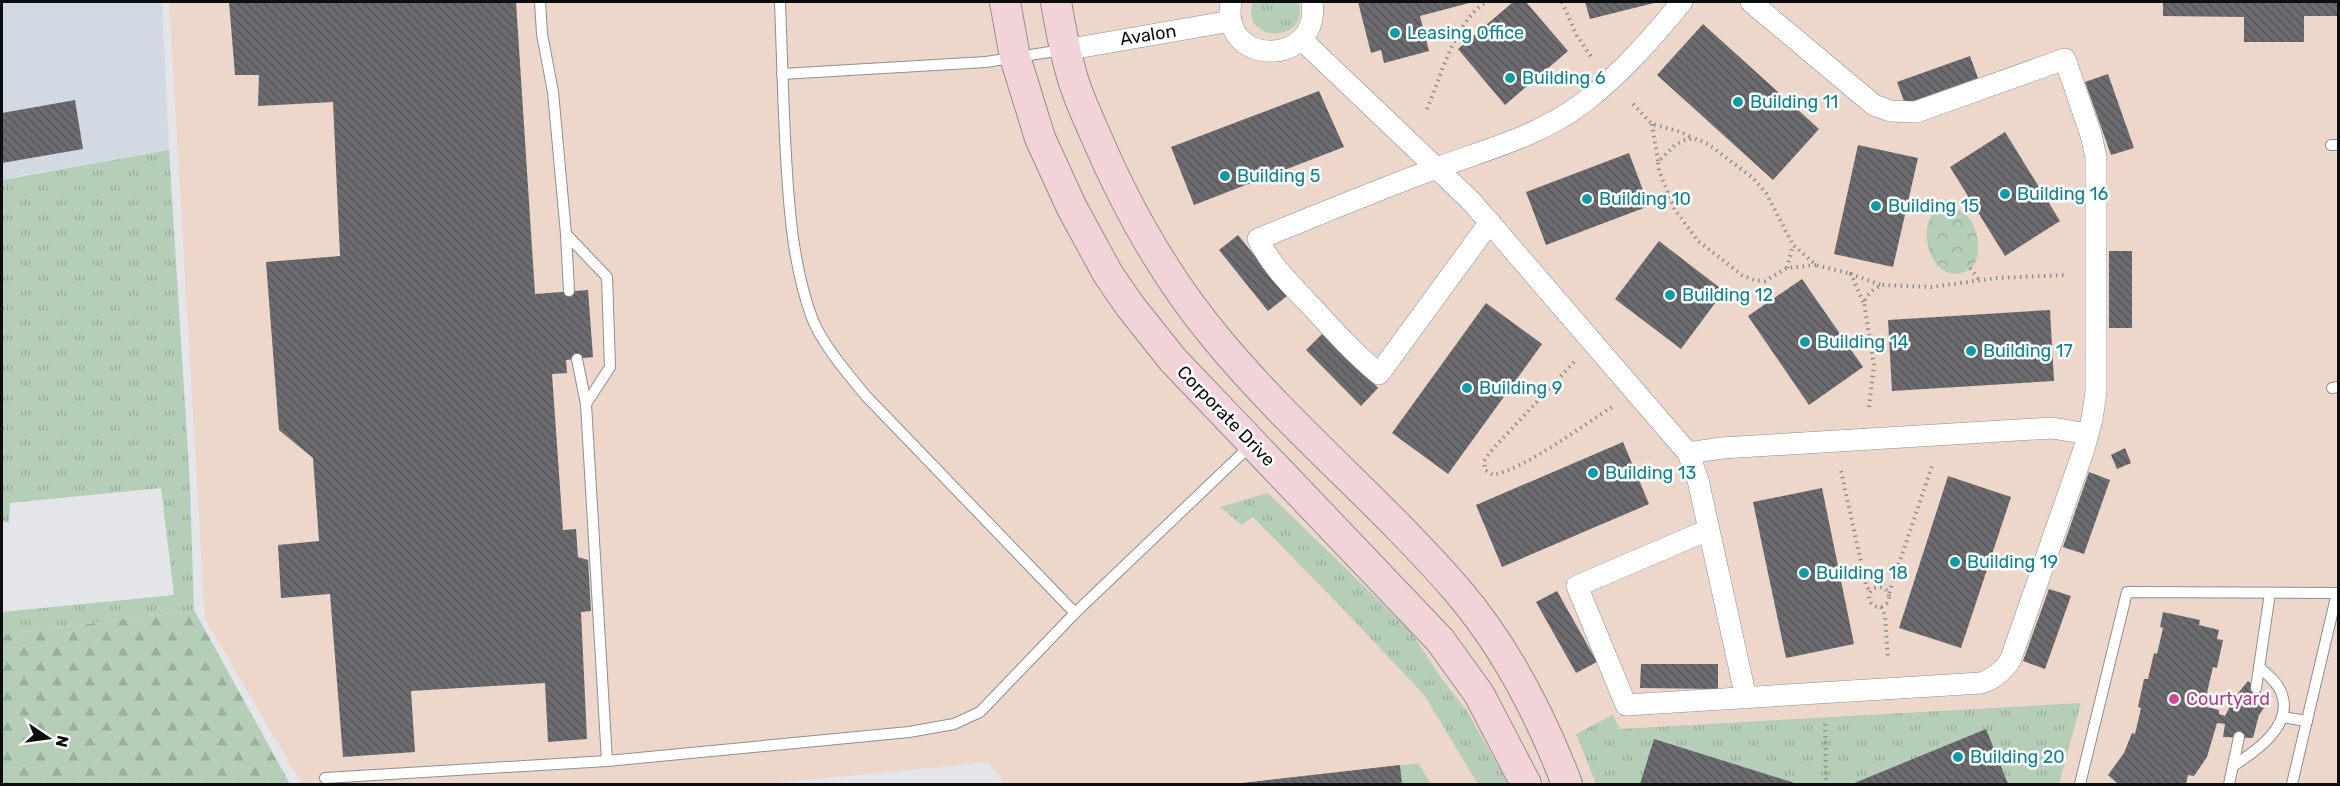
<svg xmlns="http://www.w3.org/2000/svg" width="2340" height="786" font-family="Rubik,sans-serif">
<defs>
<pattern id="grass-tufts" width="24" height="20" patternUnits="userSpaceOnUse" patternTransform="scale(1.5)"><rect width="24" height="20" fill="#b5ceb7"/><path d="M3 7l-1-3M5 7V3M7 7l1-3M15 17l-1-3M17 17v-4M19 17l1-3" fill="none" stroke="#9ab09c"/></pattern>
<pattern id="forest-firs" width="22" height="20" patternUnits="userSpaceOnUse" patternTransform="scale(1.5)"><rect width="22" height="20" fill="#b5ceb7"/><path d="M5 1l3.5 6h-7zM16 11l3.5 6h-7z" fill="#9ab09c"/></pattern>
<pattern id="park-crowns" width="20" height="18" patternUnits="userSpaceOnUse" patternTransform="scale(1.5)"><rect width="20" height="18" fill="#b5ceb7"/><path d="M2 6a3 3 0 1 1 6 0M12 15a3 3 0 1 1 6 0" fill="none" stroke="#9ab09c"/></pattern>
<pattern id="building-back-hatch" width="6" height="6" patternUnits="userSpaceOnUse" patternTransform="scale(1.5)"><rect width="6" height="6" fill="#6c6c70"/><path d="M-1 5l2 2M0 0l6 6M5-1l2 2" fill="none" stroke="#57575a"/></pattern>
</defs>
<rect width="100%" height="100%" fill="#e3e5e9"/>
<polygon fill="#edd6ca" points="169,2 2338,2 2338,784 1004,784 989,762 766,784 302,784 205,619"/>
<polygon fill="#d2d9e2" points="2,2 162,2 169,150 2,179"/>
<g fill="url(#grass-tufts)">
<path d="M1253 2H1298C1311 45 1239 43 1253 2Z"/>
<polygon points="169,150 190,485 194,610 2,635 2,612 174,595 161,488 10,503 9,523 2,521 2,180"/>
<polygon points="1268,493 1411,632 1441,678 1467,711 1508,784 1478,784 1425,696 1347,613 1253,517 1242,525 1220,507"/>
<polygon points="2081,703 2059,784 1596,784 1576,734 1613,715 1620,729"/>
<polygon points="1419,764 1431,784 1402,784 1400,765"/>
</g>
<polygon fill="url(#forest-firs)" points="194,610 290,784 2,784 2,635"/>
<path fill="url(#park-crowns)" d="M1946 206C1956 208 1963 211 1970 219 1978 229 1982 258 1972 267 1934 298 1906 216 1946 206Z"/>
<g fill="url(#building-back-hatch)">
<polygon points="229,2 516,2 535,294 588,290 593,357 566,360 567,373 552,374 563,530 576,529 578,557 588,560 591,611 581,612 587,739 548,742 545,683 411,691 415,752 343,757 330,594 281,598 278,545 319,541 313,458 279,430 266,262 340,256 333,102 258,106 259,75 235,75"/>
<polygon points="1358,2 1473,2 1420,16 1429,51 1384,63 1381,50 1371,53"/>
<polygon points="1513,2 1526,2 1568,51 1505,105 1458,49"/>
<polygon points="1585,2 1658,2 1590,19"/>
<polygon points="2163,2 2338,2 2338,16 2304,16 2304,42 2244,42 2244,17 2163,16"/>
<polygon points="1703,24 1819,129 1773,180 1657,75"/>
<polygon points="1970,56 1978,78 1905,104 1897,82"/>
<polygon points="2108,74 2134,148 2111,155 2085,82"/>
<polygon points="1319,91 1344,147 1194,205 1171,147"/>
<polygon points="75,100 83,149 2,163 2,113"/>
<polygon points="2005,132 2060,221 2005,256 1950,167"/>
<polygon points="1858,145 1918,158 1893,267 1834,254"/>
<polygon points="1629,153 1649,206 1546,245 1526,192"/>
<polygon points="1238,235 1287,296 1268,311 1219,250"/>
<polygon points="1659,241 1724,291 1681,349 1615,299"/>
<rect x="2109" y="251" width="23" height="77"/>
<polygon points="1802,279 1863,367 1809,405 1748,316"/>
<polygon points="1486,303 1542,344 1448,474 1392,433"/>
<polygon points="2050,310 2054,381 1892,391 1888,320"/>
<polygon points="1323,333 1378,388 1361,406 1306,350"/>
<polygon points="1623,442 1649,504 1502,567 1476,505"/>
<polygon points="2125,448 2131,463 2117,469 2111,455"/>
<polygon points="2089,472 2110,480 2084,554 2063,547"/>
<polygon points="1948,476 2011,497 1961,648 1899,628"/>
<polygon points="1822,488 1854,644 1786,658 1753,502"/>
<polygon points="2049,589 2071,596 2045,669 2023,661"/>
<polygon points="1557,591 1597,662 1576,673 1536,602"/>
<polygon points="2163,612 2200,620 2199,625 2219,630 2217,639 2223,640 2217,668 2213,667 2207,693 2210,694 2207,707 2219,710 2219,714 2225,716 2235,697 2248,681 2269,701 2259,715 2253,738 2223,737 2225,724 2217,723 2207,757 2194,776 2188,775 2186,784 2118,784 2108,775 2124,753 2132,733 2135,734 2141,708 2138,707 2144,679 2148,679 2154,653 2157,654 2163,628 2160,627"/>
<polygon points="1641,664 1718,664 1718,689 1640,688"/>
<polygon points="1986,729 2008,784 1852,784"/>
<polygon points="1654,739 1798,784 1640,784"/>
<polygon points="1400,765 1402,784 1242,784 1242,783"/>
</g>
<g fill="none" stroke-linecap="round" stroke-linejoin="round">
<g stroke="#8d8f92" stroke-width="12">
<g id="lane">
<polyline points="540,2 542,34 553,92 566,234 607,277 610,367 586,404"/>
<path d="M780 2C782 53 783 105 786 156 789 210 793 266 812 318 822 344 848 374 866 396L1075 613"/>
<polyline points="782,74 986,62 1062,50"/>
<polyline points="2331,145 2338,145"/>
<polyline points="566,234 569,291"/>
<polyline points="577,359 586,404 607,761"/>
<polyline points="2332,388 2338,387"/>
<polyline points="2256,688 2270,593"/>
<polyline points="2282,717 2307,721"/>
<path d="M2233 766C2256 751 2295 725 2281 692 2277 682 2267 674 2259 667"/>
<polyline points="325,778 607,761 909,732 954,724 980,712 1075,613 1250,446"/>
<polyline points="2080,784 2127,592 2338,593"/>
<polyline points="2229,784 2239,737"/>
<polyline points="2292,784 2337,593"/>
</g>
</g>
<g stroke="#8d8f92" stroke-width="22">
<g id="street">
<path d="M1231 2C1219 67 1321 68 1312 2"/>
<polyline points="1301,39 1471,201 1688,453 1698,480 1746,698"/>
<polyline points="1065,50 1231,21"/>
<path d="M1490 222 1379 374C1355 354 1334 331 1313 308 1292 286 1271 266 1258 239 1318 215 1377 190 1437 168 1488 149 1539 136 1583 103 1621 74 1652 38 1682 2"/>
<polyline points="1688,453 1722,448 2052,428 2088,434"/>
<path d="M1708 530 1577 586 1626 705 1981 683C1994 679 2002 672 2010 661L2084 449 2092 419 2096 392V157L2091 135 2065 59 1916 112 1890 111 1874 105 1751 2"/>
</g>
</g>
<g stroke="#8d8f92" stroke-width="32">
<g id="secondary">
<polyline points="1005,2 1015,57 1040,138 1072,208 1108,274 1130,306 1173,360 1440,640 1479,694 1526,784"/>
<path d="M1056 2C1060 25 1064 49 1071 72 1076 93 1086 113 1095 134 1126 207 1165 277 1216 338 1290 428 1381 502 1457 590 1505 646 1541 716 1567 784"/>
</g>
</g>
<g stroke="#8d8f92" stroke-width="4" stroke-dasharray="1.5 4.5" stroke-linecap="butt">
<polyline points="1562,2 1577,36 1592,58"/>
<polyline points="1633,104 1652,124 1681,132 1693,138"/>
<path d="M1427 109C1442 74 1454 23 1486 2"/>
<polyline points="1652,124 1658,161"/>
<polyline points="1816,265 1787,268 1765,281 1754,280 1742,275 1698,241 1675,210 1659,171 1658,162 1675,145 1685,140 1694,138 1708,144 1753,178 1766,193 1793,245 1816,265 1851,274"/>
<polyline points="1787,268 1793,245"/>
<polyline points="1970,268 1980,281"/>
<polyline points="1863,302 1851,274 1881,285"/>
<path d="M1574 362 1491 451 1484 461 1485 470 1493 475C1526 468 1582 426 1612 407"/>
<path d="M1869 407 1874 365 1864 302C1868 294 1873 289 1882 285L1932 287 1996 278 2067 275"/>
<polyline points="1841,471 1866,585 1870,592"/>
<circle cx="1879" cy="597" r="10"/>
<polyline points="1889,593 1932,466"/>
<polyline points="1881,607 1885,615 1888,658"/>
<polyline points="1825,724 1826,784"/>
</g>
<use href="#lane" stroke="#fff" stroke-width="10"/>
<use href="#street" stroke="#fff" stroke-width="21"/>
<use href="#secondary" stroke="#f2d4d8" stroke-width="30"/>
</g>
<g fill="#0f9aa8" stroke="#fff" stroke-width="2">
<circle cx="1395" cy="33" r="6"/>
<circle cx="1510" cy="78" r="6"/>
<circle cx="1738" cy="102" r="6"/>
<circle cx="1225" cy="176" r="6"/>
<circle cx="2005" cy="194" r="6"/>
<circle cx="1587" cy="199" r="6"/>
<circle cx="1876" cy="206" r="6"/>
<circle cx="1670" cy="295" r="6"/>
<circle cx="1805" cy="342" r="6"/>
<circle cx="1971" cy="351" r="6"/>
<circle cx="1467" cy="388" r="6"/>
<circle cx="1593" cy="473" r="6"/>
<circle cx="1955" cy="562" r="6"/>
<circle cx="1804" cy="573" r="6"/>
<circle cx="1958" cy="757" r="6"/>
</g>
<circle fill="#d1479c" stroke="#fff" stroke-width="2" cx="2174" cy="699" r="6"/>
<g text-anchor="middle" dominant-baseline="central" stroke-width="5" stroke-linejoin="round" paint-order="stroke">
<g font-size="18" fill="#0d838f" stroke="#fff" text-anchor="start">
<text x="1407" y="33">Leasing Office</text>
<text x="1522" y="78">Building 6</text>
<text x="1750" y="102">Building 11</text>
<text x="1237" y="176">Building 5</text>
<text x="2017" y="194">Building 16</text>
<text x="1599" y="199">Building 10</text>
<text x="1888" y="206">Building 15</text>
<text x="1682" y="295">Building 12</text>
<text x="1817" y="342">Building 14</text>
<text x="1983" y="351">Building 17</text>
<text x="1479" y="388">Building 9</text>
<text x="1605" y="473">Building 13</text>
<text x="1967" y="562">Building 19</text>
<text x="1816" y="573">Building 18</text>
<text x="1970" y="757">Building 20</text>
</g>
<g font-size="18" fill="#0c0d0e" stroke="#fff">
<text transform="translate(1148 35) rotate(-9)">Avalon</text>
<text transform="translate(1226 416) rotate(46)">Corporate Drive</text>
</g>
<g font-size="18" fill="#b23c85" stroke="#fff" text-anchor="start">
<text x="2186" y="699">Courtyard</text>
</g>
</g>
<rect width="2340" height="786" fill="none" stroke="#0c0d0e" stroke-width="6"/>
<g transform="translate(48 738) rotate(103)" stroke="#ffffff" stroke-width="4.5" paint-order="stroke">
<path d="M0-4.5L10 22L0 15L-10 22Z" fill="#0c0d0e"/>
<text y="-9" font-size="16" font-weight="bold" text-anchor="middle" fill="#0c0d0e">N</text>
</g>
</svg>
